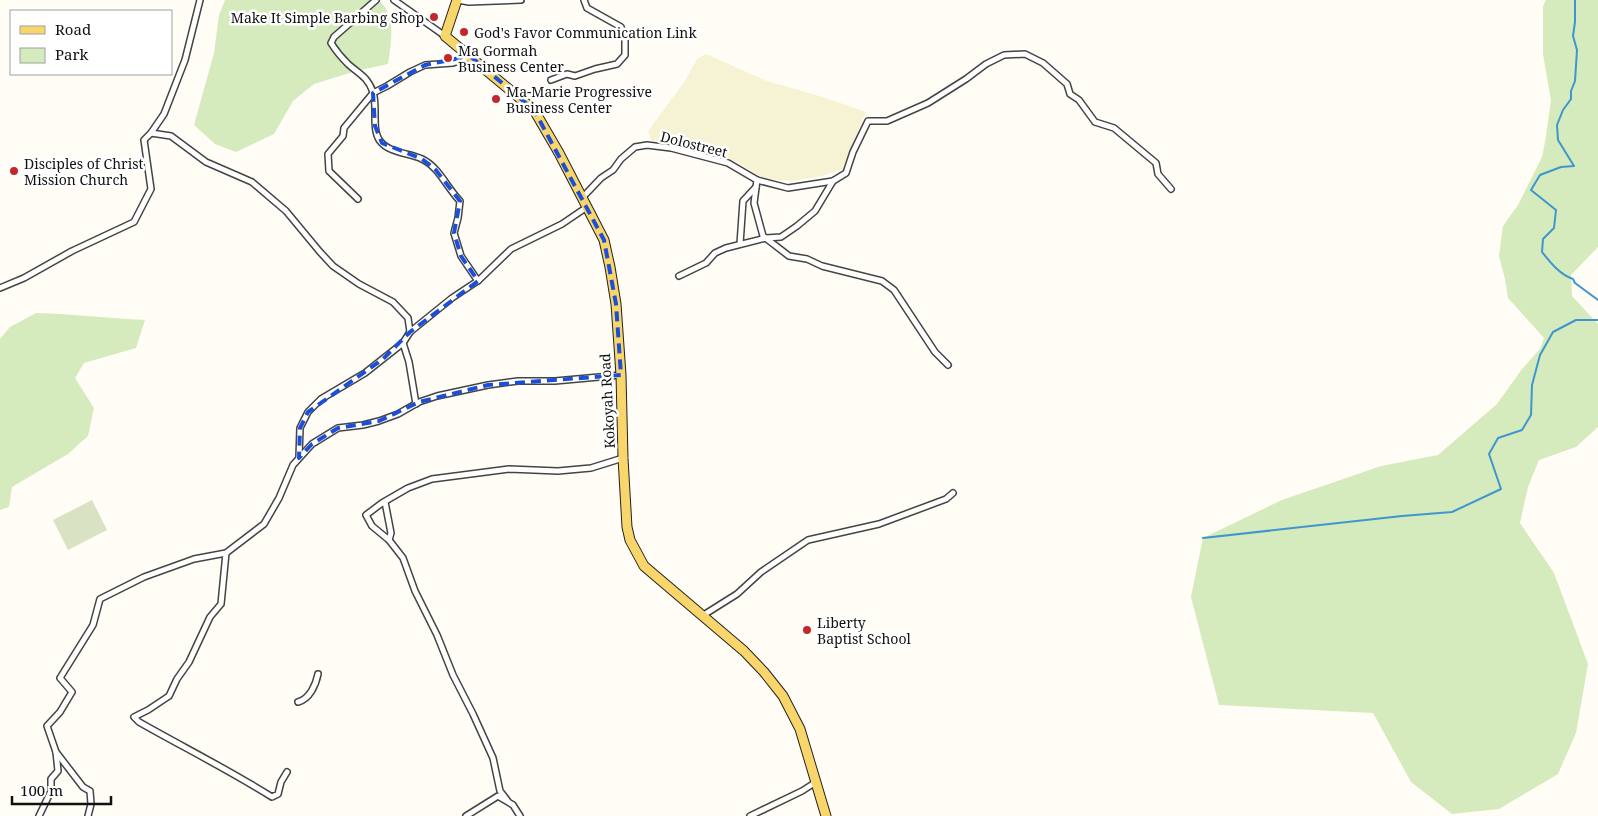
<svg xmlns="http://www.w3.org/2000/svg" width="1598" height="816" font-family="'Noto Serif',serif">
<rect width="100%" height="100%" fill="#fffdf5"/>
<polygon fill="#f6f3d4" points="706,54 767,81 823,97 866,112 842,169 822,176 793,181 764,179 737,162 708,152 651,140 648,131 685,81 697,59"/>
<g fill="#d5ebbd">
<path d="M225 0H379C397 17 391 42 388 64L356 71 314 84 293 101 274 134 236 152 215 144 194 125 214 53 219 15Z"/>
<polygon points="1546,0 1598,0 1598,247 1571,275 1572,296 1598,324 1598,427 1576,447 1539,460 1528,487 1520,523 1554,573 1588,664 1576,733 1558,774 1499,809 1452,814 1411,782 1373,713 1219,705 1191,597 1203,538 1282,500 1381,466 1438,455 1497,404 1522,369 1540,349 1544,338 1508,298 1505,279 1499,256 1503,226 1518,205 1542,157 1545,142 1551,101 1543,54 1543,6"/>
<path d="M36 313C72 314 108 318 145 320L136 348 84 363 75 378 94 408 88 436 68 454 12 487 9 507 0 510V339L10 327Z"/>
</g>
<polygon fill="#d9e3c4" points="92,500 107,530 68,550 53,520"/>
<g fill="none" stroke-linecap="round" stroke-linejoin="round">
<g stroke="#3f96cf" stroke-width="2">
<path d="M1575 0V22L1573 36 1577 50 1575 81 1571 91V99L1563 110 1557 125 1558 140 1574 166 1561 167 1540 175 1531 190 1556 210 1554 228 1543 239 1542 252C1550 262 1560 275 1573 279L1575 283 1598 300"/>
<polyline points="1203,538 1402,516 1452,512 1501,489 1489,454 1498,438 1522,430 1531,415 1532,385 1540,355 1553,332 1576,320 1598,320"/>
</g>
<g stroke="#444" stroke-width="8">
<g id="minor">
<path d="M376 0 334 37 331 43C336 51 341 57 348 64 359 74 367 76 373 92 378 107 371 129 380 141 389 153 409 153 422 159 439 167 447 188 460 201L458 218 454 233 461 256 478 281"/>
<polyline points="394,0 445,36"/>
<polyline points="458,0 469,2 521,0"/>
<polyline points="551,80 567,74 575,76 595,69 617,64 625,55 625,38 621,27 587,8 584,0"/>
<polyline points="151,133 164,114 185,60 200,0"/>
<polyline points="757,180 754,203 763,236 789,256 807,259 822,266 882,281 894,290 935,352 948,365"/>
<polyline points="582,198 601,178 613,170 621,159 635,147 647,145 671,148 728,163 757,180 788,188 833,181 846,173 853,152 868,121 887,121 928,103 966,79 986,64 1004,55 1025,54 1043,63 1067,84 1070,94 1079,100 1095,122 1114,128 1156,163 1158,174 1171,189"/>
<polyline points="358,199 329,171 328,154 343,136 344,128 373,93 387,86 410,72 425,65 453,63 470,57"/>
<polyline points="740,244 743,201 756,187"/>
<polyline points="679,276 706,263 715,253 726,248 766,238 781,237 797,226 815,211 833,181"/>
<polyline points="0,288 24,278 72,251 134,222 151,189 144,140 151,133 171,136 206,162 252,182 286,211 320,252 333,266 359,284 393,302 408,318 410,332 403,343 409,362 416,404"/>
<polyline points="410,332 452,298 479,280 511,249 562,224 587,207"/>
<polyline points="299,457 300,428 308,412 321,399 365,373 403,343"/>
<polyline points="385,502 391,533 389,540"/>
<path d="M226 553 221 604 210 617 189 662 177 679 169 696 148 710 134 717 139 722C183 747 229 770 272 797L278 794 281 782 287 772"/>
<polyline points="702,616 737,594 761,572 808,540 879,524 946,499 953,493"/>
<path d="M298 702C310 699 316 684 318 674"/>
<polyline points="56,752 83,787 90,791 91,804 88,816"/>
<polyline points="507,800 500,791 493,758 473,714 453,675 437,635 415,591 403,558 389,540 372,526 366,515 382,503 408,488 432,479 509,469 558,471 591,468 623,458"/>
<polyline points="39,816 51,791 51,779 58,771 56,752 47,726 60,712 72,692 60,678 93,625 100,599 144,577 194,559 226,553 264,524 279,498 293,465 312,444 338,428 363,425 379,421 398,414 419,402 437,396 488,385 518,381 555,381 621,375"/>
<polyline points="466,816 498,796 513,805 520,816"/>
<polyline points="750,816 802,791 816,782"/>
</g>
</g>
<g stroke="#222" stroke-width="11">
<polyline id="primary" points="457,0 445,36 534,110 559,153 604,240 610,267 616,304 621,375 623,458 627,527 630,540 644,566 744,651 764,672 783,696 800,729 826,816"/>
</g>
<use href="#minor" stroke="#fff" stroke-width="5"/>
<use href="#primary" stroke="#f9d66b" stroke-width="9"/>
</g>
<path fill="none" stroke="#1d4ed8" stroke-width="4" stroke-dasharray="10 6" stroke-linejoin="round" d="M470 56 534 110 604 240 616 304 621 375 488 385 419 402 379 421 338 428 312 444 299 458 300 428 308 412 383 359 410 332 478 281 461 256 454 233 460 201 435 169 422 159 382 143 375 126 373 93 425 65Z"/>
<g fill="#c4262e" stroke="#fff" stroke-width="2">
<circle cx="434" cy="17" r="5"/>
<circle cx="464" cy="32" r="5"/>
<circle cx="448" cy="58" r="5"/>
<circle cx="496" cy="99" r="5"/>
<circle cx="14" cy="171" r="5"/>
<circle cx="807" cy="630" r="5"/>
</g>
<g text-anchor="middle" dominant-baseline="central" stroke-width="5" stroke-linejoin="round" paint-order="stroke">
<g font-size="14" fill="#111" stroke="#fff" text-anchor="start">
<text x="424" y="17" text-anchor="end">Make It Simple Barbing Shop</text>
<text x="474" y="32">God's Favor Communication Link</text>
<text x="458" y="50">Ma Gormah<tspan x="458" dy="16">Business Center</tspan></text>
<text x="506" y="91">Ma-Marie Progressive<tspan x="506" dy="16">Business Center</tspan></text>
<text x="24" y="163">Disciples of Christ<tspan x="24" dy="16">Mission Church</tspan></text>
<text x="817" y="622">Liberty<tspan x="817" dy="16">Baptist School</tspan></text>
</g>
<g font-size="14" fill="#111" stroke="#fff">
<text transform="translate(694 144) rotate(14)">Dolostreet</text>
<text transform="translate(607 401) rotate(-93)">Kokoyah Road</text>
</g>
</g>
<rect x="10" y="10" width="162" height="65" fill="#ffffff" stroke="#a0a0a0"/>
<rect x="20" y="26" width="25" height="8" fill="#f9d66b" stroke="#a0a0a0"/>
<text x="55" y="35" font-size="15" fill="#111111">Road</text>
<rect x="20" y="48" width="25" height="15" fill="#d5ebbd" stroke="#a0a0a0"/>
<text x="55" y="60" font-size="15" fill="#111111">Park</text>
<path d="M12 796v8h99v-8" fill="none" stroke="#111111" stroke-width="2.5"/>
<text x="20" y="796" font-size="15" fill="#111111" stroke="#ffffff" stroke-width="4" paint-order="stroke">100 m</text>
</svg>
